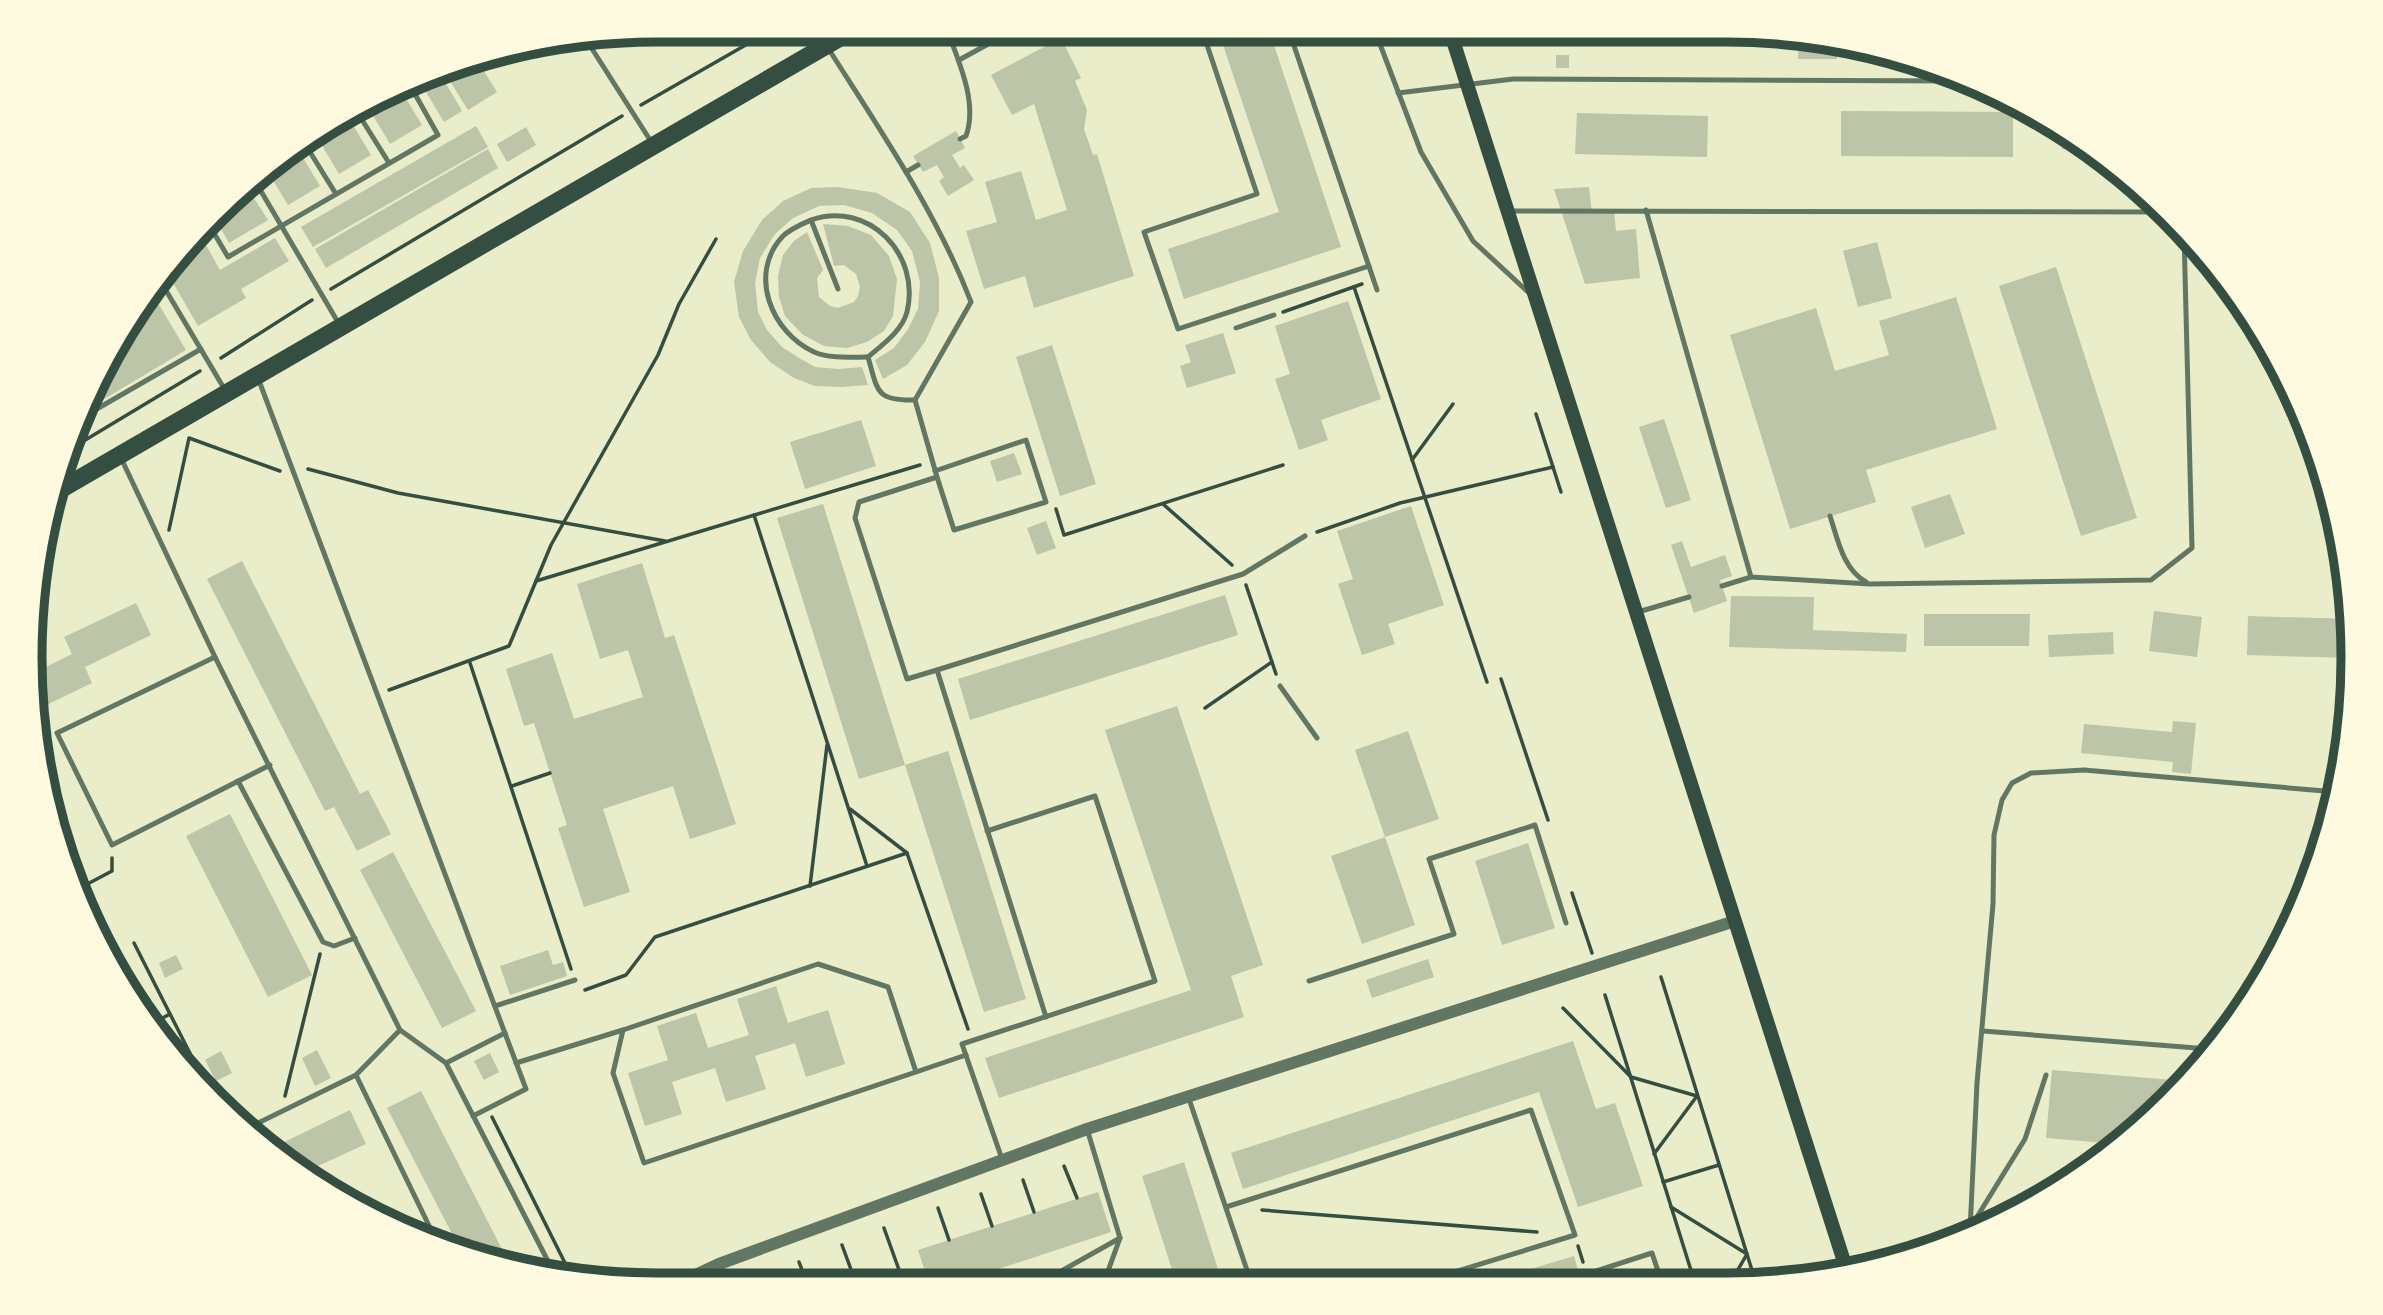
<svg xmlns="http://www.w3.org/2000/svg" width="2383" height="1315" font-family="'Nunito Sans',sans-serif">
<rect width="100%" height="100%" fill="#e9edc9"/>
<g fill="#bcc5a7">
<polygon points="661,30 634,46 627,35 658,30"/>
<polygon points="1218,30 1269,30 1341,247 1184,299 1168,249 1279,212"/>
<polygon points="1798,36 1837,43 1837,59 1798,59"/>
<polygon points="1061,38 1081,78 1075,81 1087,110 1084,129 1093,155 1097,154 1134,276 1034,308 1025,276 984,289 966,231 997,222 985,182 1021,171 1036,220 1067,210 1034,104 1012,115 991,75"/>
<rect x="1556" y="55" width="13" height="13"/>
<polygon points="477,60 497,92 468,110 443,70 456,63"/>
<polygon points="439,72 462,111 444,122 420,82"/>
<polygon points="402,92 422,125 390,144 369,109"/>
<polygon points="1841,111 2013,112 2013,157 1841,156"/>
<polygon points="1577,113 1708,116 1707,157 1575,154"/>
<polygon points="350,120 371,155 339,174 317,137"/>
<polygon points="476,126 488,147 313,247 301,227"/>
<polygon points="526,127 536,145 507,162 497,144"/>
<polygon points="2063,130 2072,137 2090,150 2062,149"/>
<polygon points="956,131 965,148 952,155 960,168 964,165 974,180 948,196 939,181 944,177 937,165 923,172 913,156"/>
<polygon points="297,148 320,186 288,205 266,169 276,159"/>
<polygon points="488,149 498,168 326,268 315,249"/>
<polygon points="838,187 877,193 910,212 930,243 939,278 939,311 925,342 907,365 883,379 875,360 894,348 908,329 918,309 920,282 912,251 897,230 872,213 844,205 819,206 793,218 775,234 760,258 755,283 758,312 767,330 782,347 801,359 815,367 839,369 862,367 868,385 841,387 815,386 794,378 770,362 751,340 739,317 734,282 743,251 762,220 783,201 811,188"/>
<polygon points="1589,187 1592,213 1614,210 1616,231 1636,229 1640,278 1585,284 1554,189"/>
<polygon points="248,189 268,220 229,243 217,222"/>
<polygon points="823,224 848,226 871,235 889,256 897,279 893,316 884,331 867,342 847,348 824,346 802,334 785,316 779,297 778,276 783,255 794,241 807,232 823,270 817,278 819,297 830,306 838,308 854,302 858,296 860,287 856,274 844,265 834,266"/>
<polygon points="202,238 220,270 275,238 289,261 241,289 246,298 198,326 168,274"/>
<polygon points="1877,242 1892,298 1858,307 1843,251"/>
<polygon points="2056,267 2137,518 2081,536 1999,286"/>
<polygon points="1956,297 1997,429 1866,470 1876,502 1790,529 1730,335 1816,308 1835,371 1889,355 1879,321"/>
<polygon points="155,298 186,350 91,407 135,310"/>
<polygon points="1348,301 1381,399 1321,420 1328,440 1299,450 1275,379 1290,374 1275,326"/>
<polygon points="1223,333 1236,373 1187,388 1180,366 1191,362 1185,345"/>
<polygon points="1052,345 1096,484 1060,496 1016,357"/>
<polygon points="1664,419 1691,500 1666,508 1639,427"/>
<polygon points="861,420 876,466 805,489 790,442"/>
<polygon points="1014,453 1022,474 997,482 990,461"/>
<polygon points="1950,494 1965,534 1925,548 1911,507"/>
<polygon points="823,504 905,765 859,779 777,518"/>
<polygon points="1411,506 1444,605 1388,624 1395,644 1362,655 1338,584 1353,579 1337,531"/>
<polygon points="1046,521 1056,548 1037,555 1027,528"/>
<polygon points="1682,541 1691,567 1725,555 1732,576 1720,580 1727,601 1694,613 1671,545"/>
<polygon points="242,561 360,794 368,790 391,834 357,851 334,807 325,811 207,579"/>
<polygon points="642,563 665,638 674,635 736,824 690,839 673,786 603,809 630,892 584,907 558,828 567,825 534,723 524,726 506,669 552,653 574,719 643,697 628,650 600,659 577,584"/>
<polygon points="1225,595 1238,635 970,720 958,679"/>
<polygon points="1731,596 1814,597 1813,630 1907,634 1906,652 1729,647"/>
<polygon points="136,603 151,635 85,667 92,683 34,711 31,698 34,673 72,654 64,637"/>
<polygon points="2154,611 2202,617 2197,657 2149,651"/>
<polygon points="1924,614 2030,614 2029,646 1924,646"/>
<polygon points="2248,616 2352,619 2351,658 2247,655"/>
<polygon points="2113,632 2114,654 2049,657 2048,635"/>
<polygon points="1177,706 1263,965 1231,976 1244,1017 999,1098 985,1058 1191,990 1105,730"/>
<polygon points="2173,721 2196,723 2191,774 2172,772 2173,762 2081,753 2084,724 2172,732"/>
<polygon points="1408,731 1439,819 1385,837 1355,750"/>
<polygon points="948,751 1026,999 984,1012 905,765"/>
<polygon points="230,814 312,975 268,997 186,836"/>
<polygon points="1385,837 1415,925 1362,944 1331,856"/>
<polygon points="1528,843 1555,928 1502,945 1475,861"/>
<polygon points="393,852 476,1011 442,1028 360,870"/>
<polygon points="548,950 553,965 563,962 567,976 510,995 500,966"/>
<polygon points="176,955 183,969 165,978 159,963"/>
<polygon points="1428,959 1434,977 1372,998 1366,980"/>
<polygon points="131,970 142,988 136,991 125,974"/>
<polygon points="776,986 788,1023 828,1010 845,1064 806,1077 795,1043 755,1056 766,1089 726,1102 715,1068 672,1082 682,1114 645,1126 628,1073 668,1060 657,1026 696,1013 708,1048 749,1035 737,999"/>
<polygon points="1573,1041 1596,1109 1615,1103 1643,1186 1578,1207 1539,1092 1243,1189 1231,1153"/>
<polygon points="317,1050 331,1078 315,1086 302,1058"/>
<polygon points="221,1051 232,1073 216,1081 205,1060"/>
<polygon points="490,1053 499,1072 484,1080 474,1061"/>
<polygon points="2052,1070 2185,1081 2170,1101 2117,1144 2046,1138"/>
<polygon points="421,1091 509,1263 462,1253 387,1108"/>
<polygon points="350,1110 366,1144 307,1171 276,1146"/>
<polygon points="1184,1162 1222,1282 1176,1282 1142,1176"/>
<polygon points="1098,1192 1111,1232 956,1283 899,1283 926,1274 918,1250"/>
<polygon points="1574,1256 1581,1281 1494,1281 1494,1280"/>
</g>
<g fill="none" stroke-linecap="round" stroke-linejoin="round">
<g stroke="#344e41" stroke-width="3.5">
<polyline points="641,105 772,30"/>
<polyline points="1354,287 1487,682"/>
<polyline points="331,289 622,116"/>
<polyline points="1283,312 1362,284"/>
<polyline points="221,358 312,300"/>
<polyline points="1536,414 1561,492"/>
<polyline points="72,448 200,371"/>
<polyline points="1412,460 1453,404"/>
<polyline points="308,469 398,493 665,541"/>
<polyline points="1163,504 1232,565"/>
<polyline points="1056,509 1064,535 1283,465"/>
<polyline points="754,515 867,866"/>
<polyline points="169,530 189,438 280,471"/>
<polyline points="1317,532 1400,503 1553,467"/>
<polyline points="536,581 920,465"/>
<polyline points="1246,585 1276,674"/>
<polyline points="470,663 571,969"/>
<polyline points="1501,679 1548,820"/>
<polyline points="389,690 509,646 551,545 658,355 679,304 716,239"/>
<polyline points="1205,708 1272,662"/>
<polyline points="512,786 550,773"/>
<polyline points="850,809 907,853 968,1029"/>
<polyline points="810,886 827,745"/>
<polyline points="76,890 112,871 112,858"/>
<polyline points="1572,893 1592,953"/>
<polyline points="134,943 203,1079"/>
<polyline points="1661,977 1755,1280"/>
<polyline points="585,990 626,975 655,937 907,853"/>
<polyline points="1605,995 1694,1280"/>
<polyline points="1563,1008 1631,1077 1697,1096 1654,1154"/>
<polyline points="155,1022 170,1014"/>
<polyline points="285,1096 320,954"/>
<polyline points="492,1117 571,1275"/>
<polyline points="1064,1166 1077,1198"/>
<polyline points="1023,1180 1034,1212"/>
<polyline points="1663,1182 1719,1165"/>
<polyline points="981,1194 992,1226"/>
<polyline points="1671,1207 1747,1254 1732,1280"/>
<polyline points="938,1208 949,1240"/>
<polyline points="1262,1210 1537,1232"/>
<polyline points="884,1228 903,1281"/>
<polyline points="842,1245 856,1283"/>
<polyline points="1578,1246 1583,1262"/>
<polyline points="799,1262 807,1283"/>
<polyline points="750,1282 750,1283"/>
</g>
<g stroke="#617663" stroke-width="5">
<polyline points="808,30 818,46"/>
<path d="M947 30C959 62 978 103 966 136L960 139"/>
<polyline points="1202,30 1257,194 1144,232 1178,329 1369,266"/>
<polyline points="1289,31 1377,290"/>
<polyline points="1375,31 1421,152 1473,241 1528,292"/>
<polyline points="587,41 652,143"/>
<path d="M828 48C880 130 936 211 971 302L915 400 937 477 859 502 855 518 907 679 937 670 1046 1017"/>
<polyline points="959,60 1014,30"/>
<polyline points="1398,93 1513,79 1960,81"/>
<polyline points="359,115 389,163"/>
<polyline points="305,144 336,194"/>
<polyline points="906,172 918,165"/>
<polyline points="255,181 339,324"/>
<polyline points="1646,210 1751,577 1870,584 2151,580 2192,548 2184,234"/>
<polyline points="1510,211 2165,212"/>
<path d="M811 220C802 224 790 229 783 236 747 274 772 333 814 352 830 359 851 357 868 357"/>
<polyline points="211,228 228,257 438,135 411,87"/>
<polyline points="161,282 225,390"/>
<path d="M838 289 811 220C868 200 921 254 907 312 902 331 882 345 868 357 878 391 875 401 915 400"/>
<polyline points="138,306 165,289"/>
<polyline points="1236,328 1274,315"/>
<polyline points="258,378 526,1089 473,1116"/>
<polyline points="88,414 201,349"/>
<polyline points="121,458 215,657 400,1030 446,1063"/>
<polyline points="935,471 1026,440 1046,502 954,530 937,477"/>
<path d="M1830 516C1838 540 1843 569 1866 582"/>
<polyline points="1722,586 1751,577"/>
<polyline points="1638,612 1689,597"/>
<polyline points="215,657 57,733 112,845 270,765"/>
<polyline points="937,670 1243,574 1305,536"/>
<polyline points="1280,686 1317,738"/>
<polyline points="238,781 323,942 334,946 355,938"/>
<polyline points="987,831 1095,796 1155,981 962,1044 1002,1159"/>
<polyline points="1309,981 1454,934 1429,859 1535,825 1566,923"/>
<polyline points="495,1006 575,980"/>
<polyline points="1983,1031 2209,1049"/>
<polyline points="505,1033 446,1063 553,1271"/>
<polyline points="516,1063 623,1030"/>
<polyline points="916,1072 644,1163 613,1073 623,1030 818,964 888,987 916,1072 966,1055"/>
<polyline points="356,1075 434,1236 428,1239"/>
<polyline points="1188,1096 1251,1282"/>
<polyline points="252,1126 356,1075 400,1030"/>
<polyline points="1087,1129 1120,1238 1104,1282"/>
<polyline points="1226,1207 1531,1110 1575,1235 1425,1281"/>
<polyline points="1972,1225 2025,1139 2046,1075"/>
<polyline points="1970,1231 1977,1083 1993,904 1994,835 2002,800 2012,783 2031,773 2084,770 2336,792"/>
<polyline points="1587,1274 1652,1253 1661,1280"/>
<polyline points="1040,1283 1120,1238"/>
</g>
<polyline stroke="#617663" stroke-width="12" points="676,1284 719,1264 1087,1129 1735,921"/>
<polyline stroke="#344e41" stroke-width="14" points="1450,31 1847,1271"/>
<polyline stroke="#344e41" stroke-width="18" points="51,495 853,30"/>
</g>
<path d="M0 0H2383V1315H0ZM657 42H1726A615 615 0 0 1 2341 657V658A615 615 0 0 1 1726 1273H657A615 615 0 0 1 42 658V657A615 615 0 0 1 657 42Z" fill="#fefae0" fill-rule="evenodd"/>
<path fill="none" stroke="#344e41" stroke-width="9" d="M657 42H1726A615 615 0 0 1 2341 657V658A615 615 0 0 1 1726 1273H657A615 615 0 0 1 42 658V657A615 615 0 0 1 657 42Z"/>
</svg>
